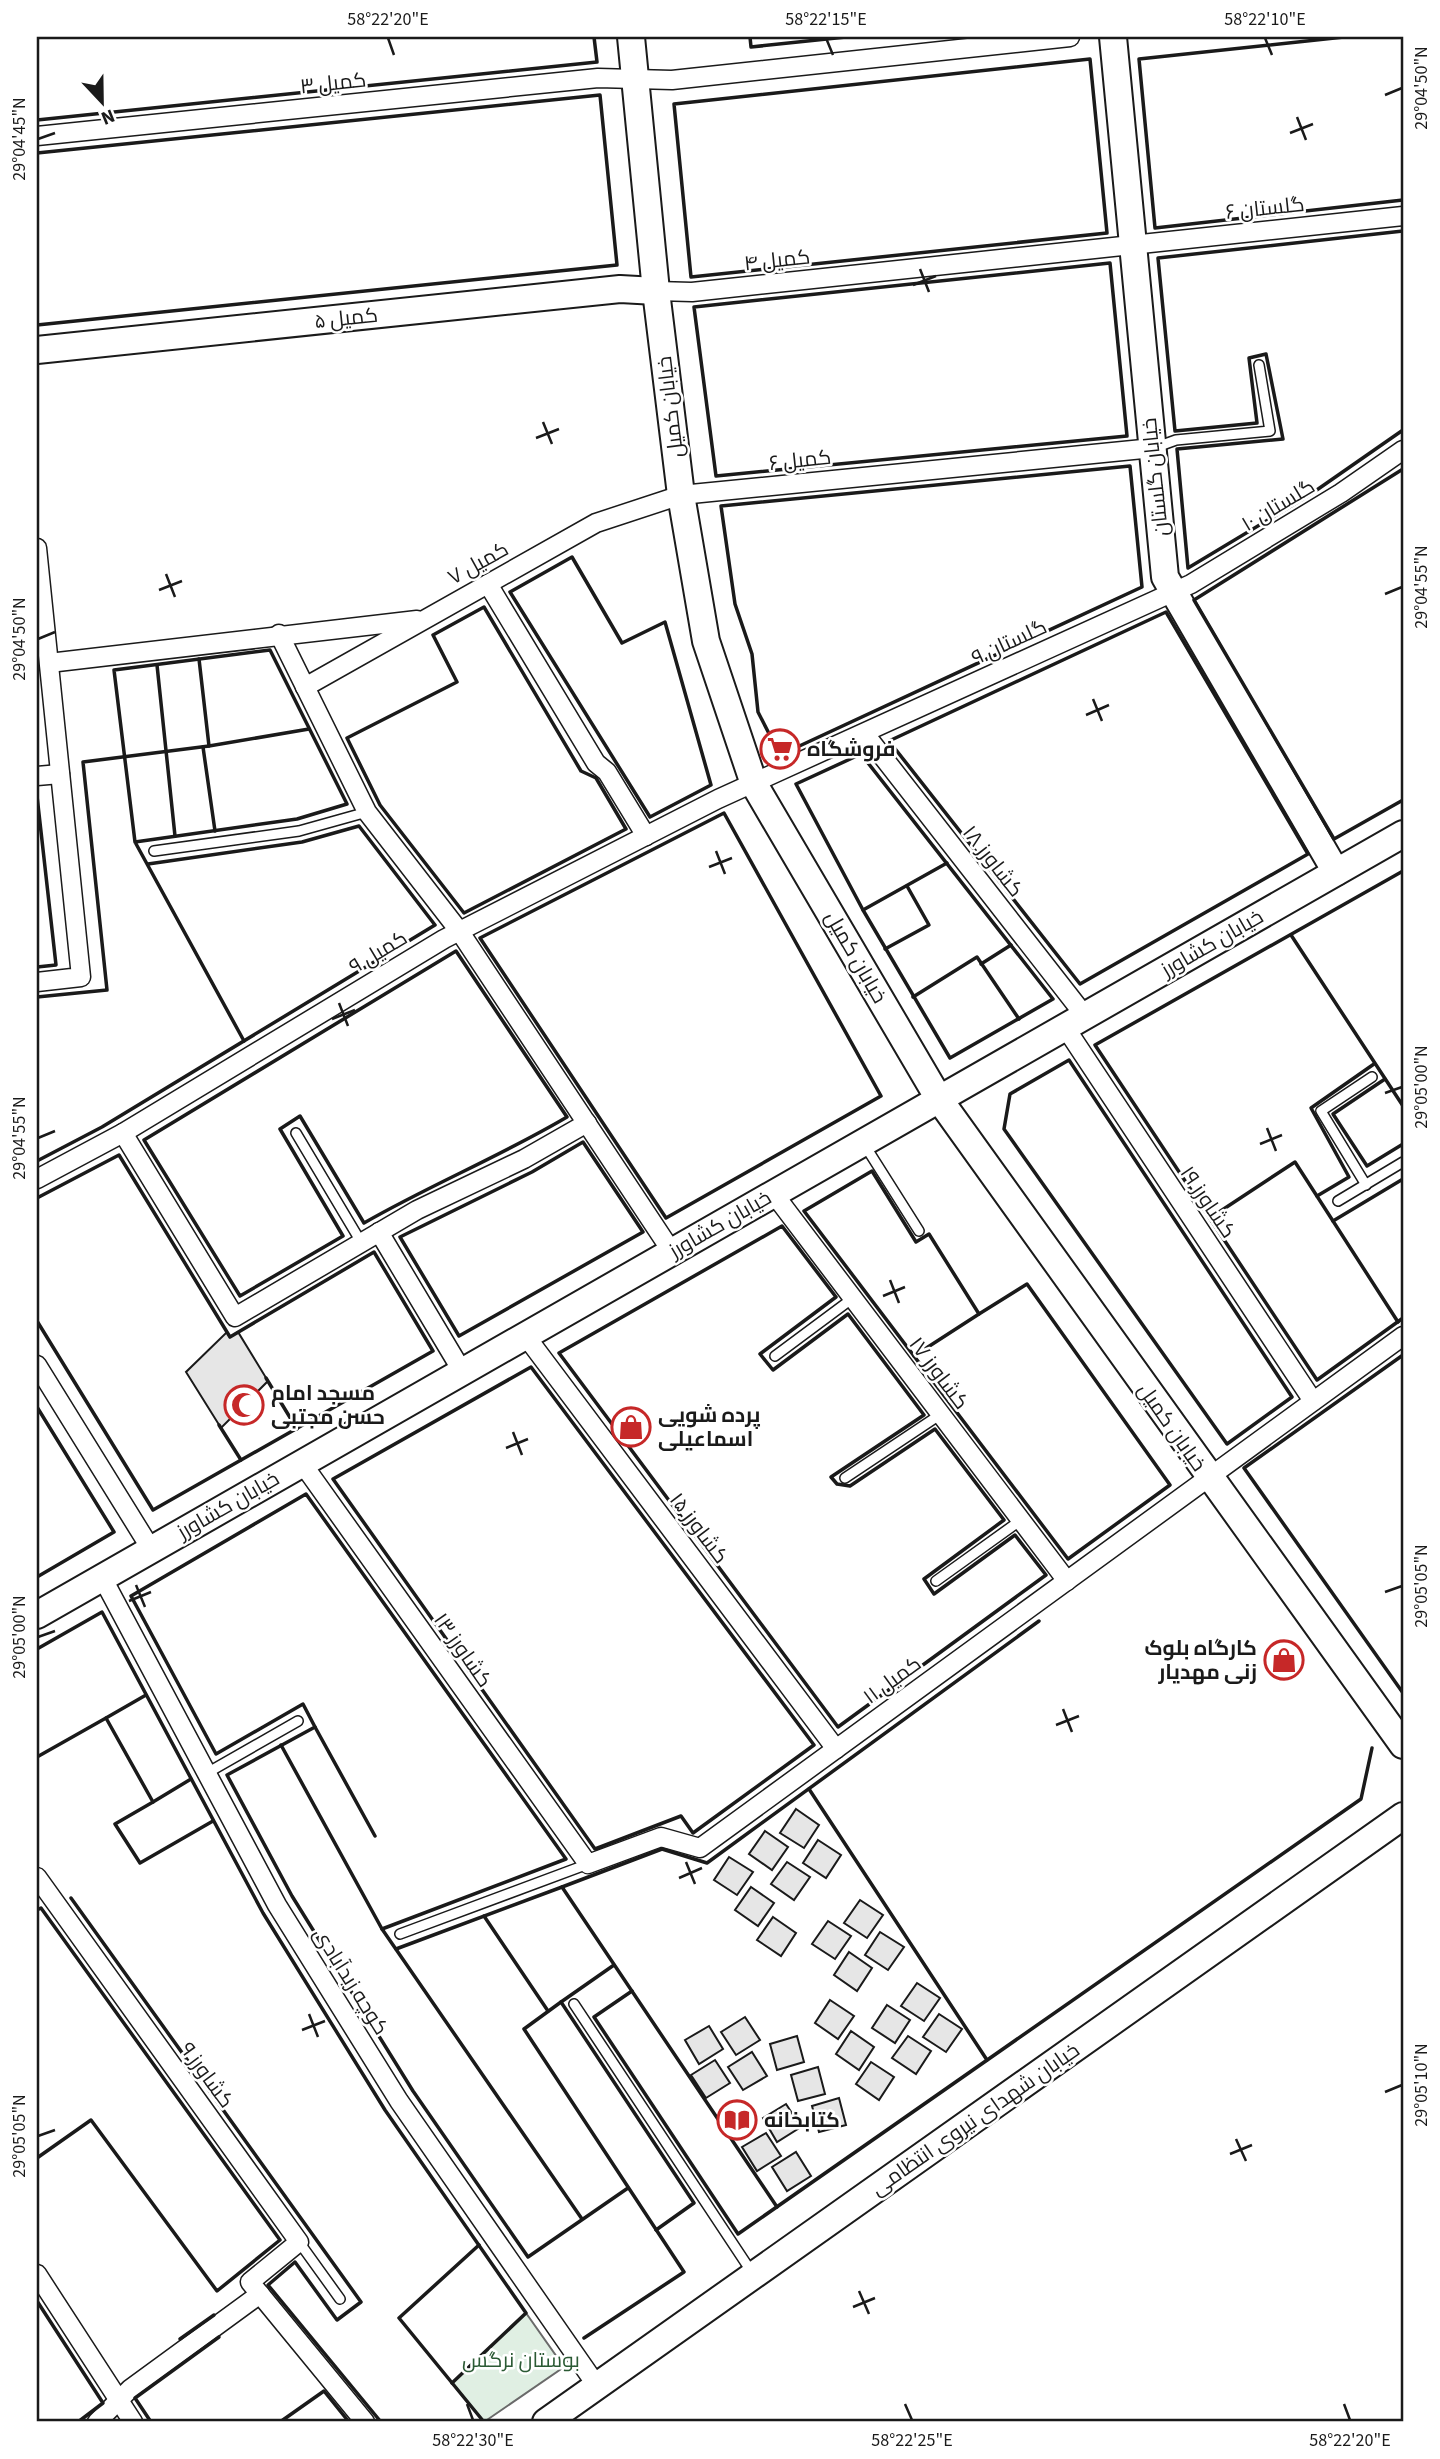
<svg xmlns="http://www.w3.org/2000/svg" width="1440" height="2459" font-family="'Source Sans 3',Cairo,sans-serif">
<rect width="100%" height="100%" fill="#fff"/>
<polygon fill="#e0efe3" stroke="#6a6a6a" stroke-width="2" points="526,2313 564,2367 484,2422 452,2383"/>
<g fill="#e6e6e6" stroke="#1a1a1a" stroke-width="2">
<polygon points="227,1332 230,1337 238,1332 268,1381 221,1428 186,1372"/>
<polygon points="796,1809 819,1825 804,1848 780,1833"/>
<polygon points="765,1831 788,1847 772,1870 749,1854"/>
<polygon points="818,1840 841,1855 826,1878 803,1863"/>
<polygon points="729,1857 753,1872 737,1895 714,1880"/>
<polygon points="787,1862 810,1877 794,1900 771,1884"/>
<polygon points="751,1887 774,1903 758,1926 735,1910"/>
<polygon points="860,1900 883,1915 867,1938 844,1923"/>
<polygon points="773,1917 796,1933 781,1956 757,1940"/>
<polygon points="828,1921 851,1936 835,1959 812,1944"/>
<polygon points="880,1932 904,1947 888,1970 865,1955"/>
<polygon points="849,1952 872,1968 857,1991 834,1975"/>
<polygon points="917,1983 940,1998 924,2021 901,2006"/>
<polygon points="830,2000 854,2016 838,2039 815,2023"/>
<polygon points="887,2005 910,2020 895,2043 872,2028"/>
<polygon points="939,2014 962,2029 946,2052 923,2037"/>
<polygon points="745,2017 760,2040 736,2055 721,2032"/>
<polygon points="709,2026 723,2049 699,2064 685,2040"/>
<polygon points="851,2031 874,2047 859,2070 836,2054"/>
<polygon points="797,2036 804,2062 777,2070 770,2044"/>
<polygon points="908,2036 931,2051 916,2074 892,2058"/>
<polygon points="752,2052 767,2076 743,2090 728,2067"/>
<polygon points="715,2060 730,2083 706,2098 691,2075"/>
<polygon points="871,2062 894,2077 879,2100 856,2084"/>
<polygon points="818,2067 825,2094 798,2101 791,2075"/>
<polygon points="839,2098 846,2125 819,2132 812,2106"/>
<polygon points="786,2104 801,2127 777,2142 763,2118"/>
<polygon points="766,2133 781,2156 757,2171 742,2147"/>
<polygon points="796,2152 811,2176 787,2191 772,2167"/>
</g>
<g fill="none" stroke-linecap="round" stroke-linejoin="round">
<g stroke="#1a1a1a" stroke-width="12">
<g id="lane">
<polyline points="1154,448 1176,440 1270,431 1259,365"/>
<polyline points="154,851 299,831 367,812"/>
<polyline points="296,1133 361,1242"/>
<polyline points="864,1144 919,1231"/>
<polyline points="1366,1185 1321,1111 1372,1077"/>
<polyline points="1338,1201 1403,1162"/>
<polyline points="775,1356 853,1298"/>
<polyline points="845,1478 941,1414"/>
<polyline points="936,1581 1021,1520"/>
<polyline points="207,1773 298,1721"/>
<polyline points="400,1934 588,1864"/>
<polyline points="574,2004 753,2274"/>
<polyline points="299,2242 340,2299"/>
</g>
</g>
<g stroke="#1a1a1a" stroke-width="21">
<g id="street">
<polyline points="37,136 598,78 672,80 1070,37"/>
<polyline points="656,291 692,292 1403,216"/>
<polyline points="37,548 81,977 37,982"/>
<polyline points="488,584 596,763 607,772 646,836"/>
<polyline points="279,634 367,812 460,932 672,1252"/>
<polyline points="49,663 417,620"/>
<polyline points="305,687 596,523 681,495 1153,448"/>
<polyline points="865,734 1085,1016"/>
<polyline points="37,776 60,774"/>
<polyline points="1065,1027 1313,1401"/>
<polyline points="123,1133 235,1317 417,1210 524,1159 587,1123"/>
<polyline points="37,1179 123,1133 444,939 718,799 1191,584 1341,493 1403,450"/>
<polyline points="774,1194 1067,1581"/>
<polyline points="379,1232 462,1371"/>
<polyline points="525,1335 836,1749"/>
<polyline points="37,1365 151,1549"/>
<polyline points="302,1463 588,1864 661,1837 700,1848 1403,1336"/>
<polyline points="102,1577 277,1905 399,2101 597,2386"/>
<polyline points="37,1877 299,2242 250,2282 365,2422"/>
<polyline points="37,2274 133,2422"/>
<polyline points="97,2422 130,2389 260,2294"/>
</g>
</g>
<g stroke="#1a1a1a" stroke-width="30">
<g id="secondary">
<polyline points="631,37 656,291 681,495 706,641 754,784 939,1099 1403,1745"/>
<polyline points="1113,37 1165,577 1336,872"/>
<polyline points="37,350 620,289 656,291"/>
<polyline points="37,1615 1403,834"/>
<polyline points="546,2422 1403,1816"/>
</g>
</g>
<use href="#lane" stroke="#fff" stroke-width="9"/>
<use href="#street" stroke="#fff" stroke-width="18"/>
<use href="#secondary" stroke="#fff" stroke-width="26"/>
<g stroke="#1a1a1a" stroke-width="3.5">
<polyline points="750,37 751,47 846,37"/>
<polyline points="1344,37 1139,59 1155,228 1403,200"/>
<polygon points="1090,59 1107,233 691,277 674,104"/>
<polyline points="37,120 597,62 594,37"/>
<polyline points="37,153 600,95 617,265 37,325"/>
<polyline points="1403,231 1158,258 1175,431 1257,423 1249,358 1266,354 1283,439 1177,449 1188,568 1311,494 1403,430"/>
<polygon points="1110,263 1127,436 716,476 694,307"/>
<polygon points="1130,466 1142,587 780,755 758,712 752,654 735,604 721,506"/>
<polyline points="1403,469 1194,600 1334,839 1403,800"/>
<polygon points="572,557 622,643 665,622 711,785 650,817 510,592"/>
<polyline points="1403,564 1403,565"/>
<polygon points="484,607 581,771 596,778 626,829 464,913 380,805 347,738 457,682 433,635"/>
<polygon points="1166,612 1308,854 1080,984 889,741"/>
<polyline points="199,659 209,746"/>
<polyline points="157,665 175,836"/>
<polyline points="203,747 215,831"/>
<polygon points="861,754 1053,999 950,1058 863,910 796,784"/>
<polyline points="37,796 56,965 37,967"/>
<polygon points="724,813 881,1096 666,1218 480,938"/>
<polyline points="135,842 297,819 347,804 270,650 114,670 135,842 244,1041"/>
<polyline points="1403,871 1095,1045 1317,1380 1403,1318"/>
<polyline points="863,910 947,863"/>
<polyline points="1291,935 1403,1106"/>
<polyline points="885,949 929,925 907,886"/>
<path d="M456 951 567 1117C501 1156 430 1185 364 1223L300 1116 280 1129 343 1236 240 1296 144 1140Z"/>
<polyline points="981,964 1011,945"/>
<polyline points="37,997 107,990 83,762 209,746 309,729"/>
<polyline points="913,997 977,957 1019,1019"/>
<polygon points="1069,1060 1292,1397 1227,1444 1004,1129 1010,1094"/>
<polyline points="1385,1079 1333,1114 1367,1166 1403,1144"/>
<polygon points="583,1142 643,1232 459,1336 400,1237 532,1172"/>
<polyline points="37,1161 102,1127 435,925 359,826 302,842 148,864"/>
<polygon points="872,1171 916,1242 929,1234 979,1314 1027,1284 1170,1485 1068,1559 804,1211"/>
<polyline points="1317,1196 1349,1177 1311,1108 1374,1064"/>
<polyline points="37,1198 119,1155 230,1337 374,1252 433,1351 153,1510 37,1321"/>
<polyline points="1210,1218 1295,1162 1398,1322"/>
<polyline points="1333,1221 1403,1179"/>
<polygon points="782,1226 836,1297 760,1354 773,1370 848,1314 924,1415 831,1477 837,1484 850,1486 935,1429 1004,1520 924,1579 934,1594 1015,1535 1046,1575 838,1727 559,1353"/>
<polyline points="1403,1355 1244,1468 1403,1693"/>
<polyline points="914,1356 979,1314"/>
<polygon points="531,1367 814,1745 693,1833 681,1816 595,1849 333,1479"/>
<polyline points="266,1378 297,1429"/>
<polyline points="37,1407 114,1532 37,1577"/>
<polyline points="219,1425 241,1460"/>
<polyline points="37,1649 102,1612 263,1913 385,2110 526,2313 452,2383"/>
<polyline points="106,1718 146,1695"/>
<polyline points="315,1727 375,1836"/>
<polyline points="281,1745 382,1929 582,2219"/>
<polyline points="37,1757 106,1718 153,1802 115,1824 140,1863 213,1821"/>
<polyline points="809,1789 987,2060"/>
<polyline points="153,1802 191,1779"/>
<polyline points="71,1898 361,2302 337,2320 295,2262 268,2285 381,2422"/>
<polyline points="37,1910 41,1908 280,2240 217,2291 91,2120 37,2158"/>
<polyline points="484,1916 548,2011"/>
<polyline points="382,1929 566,1859 306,1494 131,1596 216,1754 303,1704 315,1727 227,1775 292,1896 413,2091 528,2257 628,2188"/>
<polyline points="396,1949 562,1887"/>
<polyline points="614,1965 561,2002 694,2203 656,2230"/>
<polyline points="632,1991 594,2017 738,2234 1361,1799 1372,1748"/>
<polyline points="561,2002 524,2029 684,2272 584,2338"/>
<polyline points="777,2207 562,1887 662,1849 707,1863 1039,1621"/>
<polyline points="479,2245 399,2318 484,2422"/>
<polyline points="37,2301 103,2403 78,2422"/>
<polyline points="180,2339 214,2315"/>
<polyline points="151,2422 135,2398 219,2337"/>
<polyline points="280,2422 324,2391 349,2422"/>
</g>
</g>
<path fill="none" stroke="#1a1a1a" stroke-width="2.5" d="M388 38 394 55M826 38 833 55M1265 38 1272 55M1385 95 1402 88M1297 117 1306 140M1290 133 1313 124M38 139 55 133M920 269 929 292M913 285 936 276M543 422 552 444M536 438 559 429M166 574 175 597M159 590 182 581M1385 594 1402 587M38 639 55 632M1093 699 1102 721M1086 715 1109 705M716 851 725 874M709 867 732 858M339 1003 348 1026M332 1019 355 1010M1385 1093 1402 1087M1267 1128 1276 1151M38 1138 55 1131M1260 1144 1282 1135M890 1280 899 1303M883 1296 905 1287M513 1432 522 1455M506 1448 528 1439M136 1585 145 1607M1385 1592 1402 1586M129 1601 151 1592M38 1637 55 1631M1063 1709 1072 1732M1056 1725 1079 1716M686 1862 695 1884M679 1878 702 1868M309 2014 318 2037M302 2030 325 2021M1385 2092 1402 2085M38 2136 55 2130M1236 2139 1246 2161M1230 2154 1252 2145M859 2291 869 2314M853 2307 875 2298M467 2404 473 2420M905 2404 912 2420M1344 2404 1350 2420"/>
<defs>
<g id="supermarket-ring" transform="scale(2.0125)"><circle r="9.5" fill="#fff" stroke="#c62828" stroke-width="1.5"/><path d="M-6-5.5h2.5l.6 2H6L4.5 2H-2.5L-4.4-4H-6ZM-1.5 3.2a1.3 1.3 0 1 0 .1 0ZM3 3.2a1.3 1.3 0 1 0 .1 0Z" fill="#c62828"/></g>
<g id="mosque-ring" transform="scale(2.0125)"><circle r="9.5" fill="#fff" stroke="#c62828" stroke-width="1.5"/><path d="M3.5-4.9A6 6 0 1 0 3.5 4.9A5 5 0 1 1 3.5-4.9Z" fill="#c62828"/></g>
<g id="shop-ring" transform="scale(2.0125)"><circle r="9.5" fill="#fff" stroke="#c62828" stroke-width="1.5"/><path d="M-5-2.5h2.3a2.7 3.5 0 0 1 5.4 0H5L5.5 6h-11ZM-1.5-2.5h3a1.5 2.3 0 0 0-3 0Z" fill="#c62828"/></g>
<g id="library-ring" transform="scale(2.0125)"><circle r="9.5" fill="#fff" stroke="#c62828" stroke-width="1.5"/><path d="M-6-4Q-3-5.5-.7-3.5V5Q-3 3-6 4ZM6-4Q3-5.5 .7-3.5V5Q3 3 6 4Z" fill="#c62828"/></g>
</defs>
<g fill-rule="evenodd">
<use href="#supermarket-ring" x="780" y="749"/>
<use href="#mosque-ring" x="244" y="1405"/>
<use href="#shop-ring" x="631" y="1427"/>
<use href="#shop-ring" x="1284" y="1660"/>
<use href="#library-ring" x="737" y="2120"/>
</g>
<g text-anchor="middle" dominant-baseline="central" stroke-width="5" stroke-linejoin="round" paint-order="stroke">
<g font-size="21" fill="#1a1a1a" stroke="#fff">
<text transform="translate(333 83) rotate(-6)">کمیل ۳</text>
<text transform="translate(1265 208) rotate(-6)">گلستان ۶</text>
<text transform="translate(777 260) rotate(-6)">کمیل ۴</text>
<text transform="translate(346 318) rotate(-6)">کمیل ۵</text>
<text transform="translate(670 407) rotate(-97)">خیابان کمیل</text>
<text transform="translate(800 460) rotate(-6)">کمیل ۶</text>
<text transform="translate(1155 477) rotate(-96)">خیابان گلستان</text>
<text transform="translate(1278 505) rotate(-31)">گلستان ۱۰</text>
<text transform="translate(478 563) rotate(-29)">کمیل ۷</text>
<text transform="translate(1009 642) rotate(-25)">گلستان ۹</text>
<text transform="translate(993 861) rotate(52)">کشاورز ۱۸</text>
<text transform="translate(1212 943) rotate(-30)">خیابان کشاورز</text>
<text transform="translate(378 952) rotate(-31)">کمیل ۹</text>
<text transform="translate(856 957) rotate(60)">خیابان کمیل</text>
<text transform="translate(1208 1202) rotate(56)">کشاورز ۱۹</text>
<text transform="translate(720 1224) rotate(-30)">خیابان کشاورز</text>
<text transform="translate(939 1373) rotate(53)">کشاورز ۱۷</text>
<text transform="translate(1172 1427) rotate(55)">خیابان کمیل</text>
<text transform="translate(228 1505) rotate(-30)">خیابان کشاورز</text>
<text transform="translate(699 1528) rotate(53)">کشاورز ۱۵</text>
<text transform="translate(463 1650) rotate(55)">کشاورز ۱۳</text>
<text transform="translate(892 1680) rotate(-36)">کمیل ۱۱</text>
<text transform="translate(351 1981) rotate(58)">کوچه زیدآبادی</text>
<text transform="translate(207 2075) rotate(54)">کشاورز ۹</text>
<text transform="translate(975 2119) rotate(-35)">خیابان شهدای نیروی انتظامی</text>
</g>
<g font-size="21" font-weight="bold" fill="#1a1a1a" stroke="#fff" text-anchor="start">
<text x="807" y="749">فروشگاه</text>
<text x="271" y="1393">مسجد امام<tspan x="271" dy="24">حسن مجتبی</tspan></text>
<text x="658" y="1415">پرده شویی<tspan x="658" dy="24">اسماعیلی</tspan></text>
<text x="1257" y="1648" text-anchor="end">کارگاه بلوک<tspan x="1257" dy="24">زنی مهدیار</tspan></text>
<text x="764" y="2120">کتابخانه</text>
</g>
<g font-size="21" fill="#2b5a34" stroke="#fff">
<text x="521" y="2360">بوستان نرگس</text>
</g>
</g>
<rect width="1440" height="2459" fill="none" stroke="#ffffff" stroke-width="77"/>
<g transform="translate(102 102) rotate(158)" stroke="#ffffff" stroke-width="5" paint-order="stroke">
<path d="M0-5L12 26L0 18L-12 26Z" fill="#1a1a1a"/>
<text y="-10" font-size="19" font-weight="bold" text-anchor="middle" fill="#1a1a1a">N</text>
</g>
<rect x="38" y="38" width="1364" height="2382" fill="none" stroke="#1a1a1a" stroke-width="2.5"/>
<g font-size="18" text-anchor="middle" fill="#1a1a1a">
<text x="388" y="25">58°22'20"E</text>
<text x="826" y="25">58°22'15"E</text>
<text x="1265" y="25">58°22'10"E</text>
<text transform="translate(1421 88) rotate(-90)" y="6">29°04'50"N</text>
<text transform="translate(19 139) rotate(-90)" y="6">29°04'45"N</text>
<text transform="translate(1421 587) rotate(-90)" y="6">29°04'55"N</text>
<text transform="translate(19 639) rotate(-90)" y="6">29°04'50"N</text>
<text transform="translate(1421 1087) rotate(-90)" y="6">29°05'00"N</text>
<text transform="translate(19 1138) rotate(-90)" y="6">29°04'55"N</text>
<text transform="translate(1421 1586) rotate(-90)" y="6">29°05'05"N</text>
<text transform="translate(19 1637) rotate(-90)" y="6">29°05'00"N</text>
<text transform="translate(1421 2085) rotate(-90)" y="6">29°05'10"N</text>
<text transform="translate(19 2136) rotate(-90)" y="6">29°05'05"N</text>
<text x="473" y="2446">58°22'30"E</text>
<text x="912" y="2446">58°22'25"E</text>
<text x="1350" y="2446">58°22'20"E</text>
</g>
</svg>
